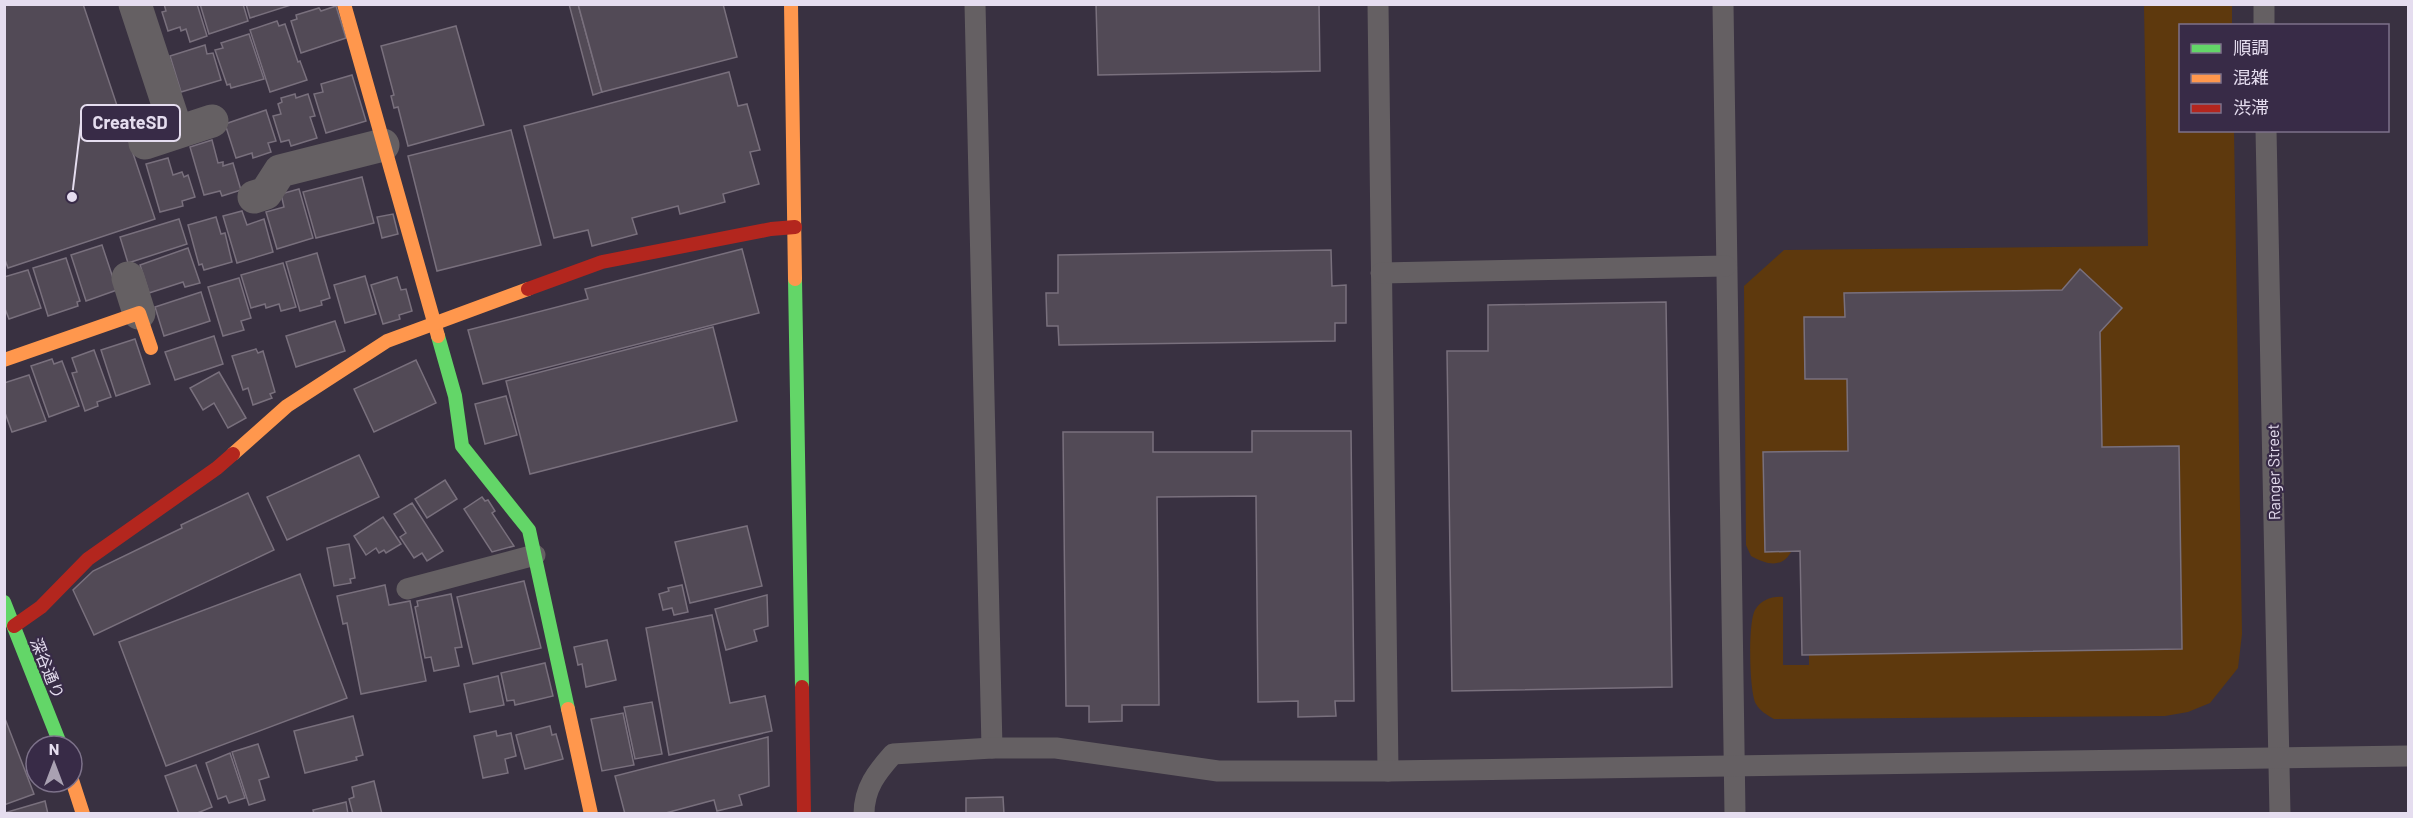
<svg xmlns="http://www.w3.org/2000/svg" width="2413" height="818" font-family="Barlow,'Noto Sans JP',sans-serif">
<rect width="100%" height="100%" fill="#393141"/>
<path fill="#5e390d" d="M2144 5H2232V25L2180 26V130L2234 131 2242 634 2238 668 2210 703 2188 712 2165 716 1774 719C1767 715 1760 711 1756 704 1749 692 1748 622 1755 610 1761 600 1772 596 1783 597V665H1809V545H1794C1786 569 1769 566 1751 556L1746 545 1744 286 1784 250 2148 246Z"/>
<g fill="#524a56" stroke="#79707d" stroke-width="1.5">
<polygon points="4,4 83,4 155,219 8,268 4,257"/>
<polygon points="164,4 197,4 207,36 190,42 186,29 181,31 180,27 168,31 162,12 166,11"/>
<polygon points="200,4 243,4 248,21 209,34"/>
<polygon points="246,4 291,4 291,5 250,18"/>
<polygon points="569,4 578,4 602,92 593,95"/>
<polygon points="578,4 723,4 737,57 602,92"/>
<polygon points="1096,4 1319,4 1320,71 1098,75"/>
<polygon points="336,6 346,38 301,53 291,21 297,19 296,15 319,8 321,11"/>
<polygon points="277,21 279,26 285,24 298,62 300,61 307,80 270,92 250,30"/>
<polygon points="456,26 484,125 408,146 398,107 394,108 391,96 394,95 381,46"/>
<polygon points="249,34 264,79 231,88 230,84 227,85 215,50 223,48 221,43"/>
<polygon points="205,45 207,54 213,53 221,80 181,92 170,56"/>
<polygon points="729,72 738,106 747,104 760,150 750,152 759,184 723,194 725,202 680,214 678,206 632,218 637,234 592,246 588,230 554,238 524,126"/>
<polygon points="352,75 366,121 326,133 314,94 323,92 321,84"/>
<polygon points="295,94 296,98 308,94 315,116 310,117 317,138 291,146 289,140 281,142 273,116 281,114 278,104 282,102 281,98"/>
<polygon points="266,110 276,141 268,143 271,152 253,158 252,153 236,158 225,124"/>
<polygon points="511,130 541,245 437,271 408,156"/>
<polygon points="212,140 218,163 223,162 223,166 233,163 241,190 222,196 220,191 204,195 190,147"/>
<polygon points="168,158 173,175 182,172 184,177 188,175 195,197 182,201 183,206 160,212 146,164"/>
<polygon points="362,177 374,223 316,238 303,192"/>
<polygon points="299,189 313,238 277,249 266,212 284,207 281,194"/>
<polygon points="242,211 247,225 264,219 273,252 237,263 223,216"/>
<polygon points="393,214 398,234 382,238 377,217"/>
<polygon points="216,217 221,234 225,233 232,262 204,270 202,264 199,265 188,225"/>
<polygon points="179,219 187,244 128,263 120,237"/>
<polygon points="102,245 117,290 86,301 71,255"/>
<polygon points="188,248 200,283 185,287 183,282 149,293 140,265"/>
<polygon points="742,249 759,313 483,384 468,330 588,299 585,289"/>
<polygon points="1331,250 1332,286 1346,285 1346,323 1335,323 1335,341 1059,345 1058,326 1047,326 1046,293 1058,293 1058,255"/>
<polygon points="317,253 330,298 321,301 322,305 300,311 286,262"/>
<polygon points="66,258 80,301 77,302 78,306 48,316 33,268"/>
<polygon points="283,263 296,307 281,311 279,304 266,308 265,304 251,308 241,275"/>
<polygon points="2080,269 2122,308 2100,332 2102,447 2179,446 2182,649 1802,655 1800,551 1765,552 1763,452 1848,451 1847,379 1805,379 1804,317 1845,317 1844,293 2062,290"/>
<polygon points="28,270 41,308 9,319 4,306 4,277"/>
<polygon points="365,276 376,314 345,323 334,285"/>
<polygon points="397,277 401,290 406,289 412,311 399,315 400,319 383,324 371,285"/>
<polygon points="239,278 251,318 241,321 244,330 223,336 208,287"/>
<polygon points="201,292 210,321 164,336 155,307"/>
<polygon points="1666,302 1672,687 1452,691 1447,351 1488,351 1488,305"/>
<polygon points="335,321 345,351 296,367 286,336"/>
<polygon points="713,327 737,421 530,474 506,381"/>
<polygon points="214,336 223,364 175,380 165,352"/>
<polygon points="135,339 150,384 116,396 101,350"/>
<polygon points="256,349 258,353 263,351 275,392 270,394 272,398 253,405 248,388 243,390 232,356"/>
<polygon points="94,350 111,397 97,402 98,406 85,411 72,373 77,372 72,358"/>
<polygon points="52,359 54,364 62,361 79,406 49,417 31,366"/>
<polygon points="416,360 436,403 374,432 354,389"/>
<polygon points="219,372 246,418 228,428 214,403 203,410 190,388"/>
<polygon points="29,375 46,421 12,432 4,410 4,383"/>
<polygon points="506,396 517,435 485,444 475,404"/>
<polygon points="1252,431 1351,431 1354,701 1335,701 1336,716 1298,717 1298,701 1258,702 1256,496 1157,497 1159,705 1122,705 1122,721 1089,722 1089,706 1066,706 1063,432 1153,432 1153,452 1252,452"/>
<polygon points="359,455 379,497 287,540 267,497"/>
<polygon points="445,480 457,499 427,518 415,499"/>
<polygon points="248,493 274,550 94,635 73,590 93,571 182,528 181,525"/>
<polygon points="482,497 485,501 488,500 495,511 492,513 514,546 492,552 464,509"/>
<polygon points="412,503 443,551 427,561 422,553 414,558 400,537 406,533 394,514"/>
<polygon points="383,517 401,544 386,553 384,550 379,553 376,548 366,555 354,536"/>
<polygon points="747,526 762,586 690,603 675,542"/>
<polygon points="349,544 355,578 350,579 351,583 334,586 327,548"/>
<polygon points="300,574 347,698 166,766 119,642"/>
<polygon points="524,581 541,648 473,664 457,597"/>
<polygon points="385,585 389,605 410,601 426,681 361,694 347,623 343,624 337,596"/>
<polygon points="682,585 688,612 674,615 672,608 663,610 659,594 669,591 668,588"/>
<polygon points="451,594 462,647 455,648 459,666 434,671 431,657 425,658 415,607 418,606 417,601"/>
<polygon points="767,595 768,626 754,630 757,641 726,650 715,609"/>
<polygon points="712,615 730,703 765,696 772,731 669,755 646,628"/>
<polygon points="607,640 616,680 586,687 582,664 578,665 574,647"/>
<polygon points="545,663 553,696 515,705 514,700 507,701 501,673"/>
<polygon points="498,676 504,705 470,712 464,684"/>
<polygon points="652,702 662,754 635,759 624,707"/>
<polygon points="623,713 634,765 602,771 591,719"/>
<polygon points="4,716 34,794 4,805"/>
<polygon points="353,716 363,755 356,757 357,760 305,773 294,731"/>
<polygon points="550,726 552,735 556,734 563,759 525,769 516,735"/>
<polygon points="496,731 497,736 511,733 516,756 505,759 508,773 483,778 474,736"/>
<polygon points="768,737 769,786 739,795 742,805 717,811 714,800 662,814 625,814 615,776"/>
<polygon points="258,744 269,777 259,780 265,800 249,805 232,752"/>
<polygon points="230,753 245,798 229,803 226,796 218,799 206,763"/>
<polygon points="196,765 212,807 195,814 179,814 165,776"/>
<polygon points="374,781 382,814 353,814 349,799 354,797 352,787"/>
<polygon points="1003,797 1004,814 966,814 966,798"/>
<polygon points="45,801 48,814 4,814 4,813"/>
<polygon points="346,802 348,814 314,814 313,810"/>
</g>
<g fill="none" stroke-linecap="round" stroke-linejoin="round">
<g stroke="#656063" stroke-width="21">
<polyline points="975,4 992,748"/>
<polyline points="1378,4 1388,771"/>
<polyline points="1723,4 1735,814"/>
<polyline points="2264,4 2264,26"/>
<polyline points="2266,130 2280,814"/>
<polyline points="1381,273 1726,266"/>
<polyline points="407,589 535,555"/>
<path d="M864 814C864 788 877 772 893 754L992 748H1056L1218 771H1388L2408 756"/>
</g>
<g stroke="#656063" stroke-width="33">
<polyline points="135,4 177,132"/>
<polyline points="145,143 212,121"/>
<polyline points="254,197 266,193 280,171 383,145"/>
<polyline points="128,278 139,313"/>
</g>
<g stroke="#63d668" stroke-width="14">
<polyline points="795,279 802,687"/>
<polyline points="438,336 455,396 462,446 529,530 568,709"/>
<polyline points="4,602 61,746"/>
</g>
<g stroke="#ff974d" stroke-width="14">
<polyline points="344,4 438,336"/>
<polyline points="791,4 795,279"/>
<polyline points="4,360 139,313 151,348"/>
<polyline points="233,454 287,406 387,341 528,289"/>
<polyline points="568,709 591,814"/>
<polyline points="72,780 83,814"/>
</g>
<g stroke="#b3261e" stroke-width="14">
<polyline points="528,289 602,262 771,229 795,227"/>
<polyline points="14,626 41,607 88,559 217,468 233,454"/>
<polyline points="802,687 804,814"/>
</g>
</g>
<g text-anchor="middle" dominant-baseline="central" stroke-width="4.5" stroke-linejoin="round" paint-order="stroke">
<g font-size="16" fill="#e5ddef" stroke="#382b47">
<text transform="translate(2273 472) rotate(-91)">Ranger Street</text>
<text transform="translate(48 668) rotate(68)">深谷通り</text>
</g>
</g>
<path fill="none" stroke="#e5ddef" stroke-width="2" d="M72 197L81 123"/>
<circle fill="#e5ddef" stroke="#382b47" stroke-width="2" cx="72" cy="197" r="6"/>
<rect fill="#382b47" stroke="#e5ddef" stroke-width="2" x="81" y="105" width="99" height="36" rx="6"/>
<g font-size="18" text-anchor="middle" font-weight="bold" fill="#e5ddef">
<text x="130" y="129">CreateSD</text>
</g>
<rect width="2413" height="818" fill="none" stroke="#e5ddef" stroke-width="12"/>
<rect x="2179" y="24" width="210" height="108" fill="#382b47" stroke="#7d728a" stroke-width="1.5"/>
<rect x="2191" y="44" width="30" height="9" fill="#63d668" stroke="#7d728a" stroke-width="1.5"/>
<text x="2233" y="54" font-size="18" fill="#e5ddef">順調</text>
<rect x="2191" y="74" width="30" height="9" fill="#ff974d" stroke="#7d728a" stroke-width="1.5"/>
<text x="2233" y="84" font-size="18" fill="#e5ddef">混雑</text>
<rect x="2191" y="104" width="30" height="9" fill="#b3261e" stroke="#7d728a" stroke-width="1.5"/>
<text x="2233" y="114" font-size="18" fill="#e5ddef">渋滞</text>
<g transform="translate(54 764)"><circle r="28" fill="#382b47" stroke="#7d728a" stroke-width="1.5"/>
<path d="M0-4.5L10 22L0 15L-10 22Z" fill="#a9a1b2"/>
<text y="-9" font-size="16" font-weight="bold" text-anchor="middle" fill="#e5ddef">N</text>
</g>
</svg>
